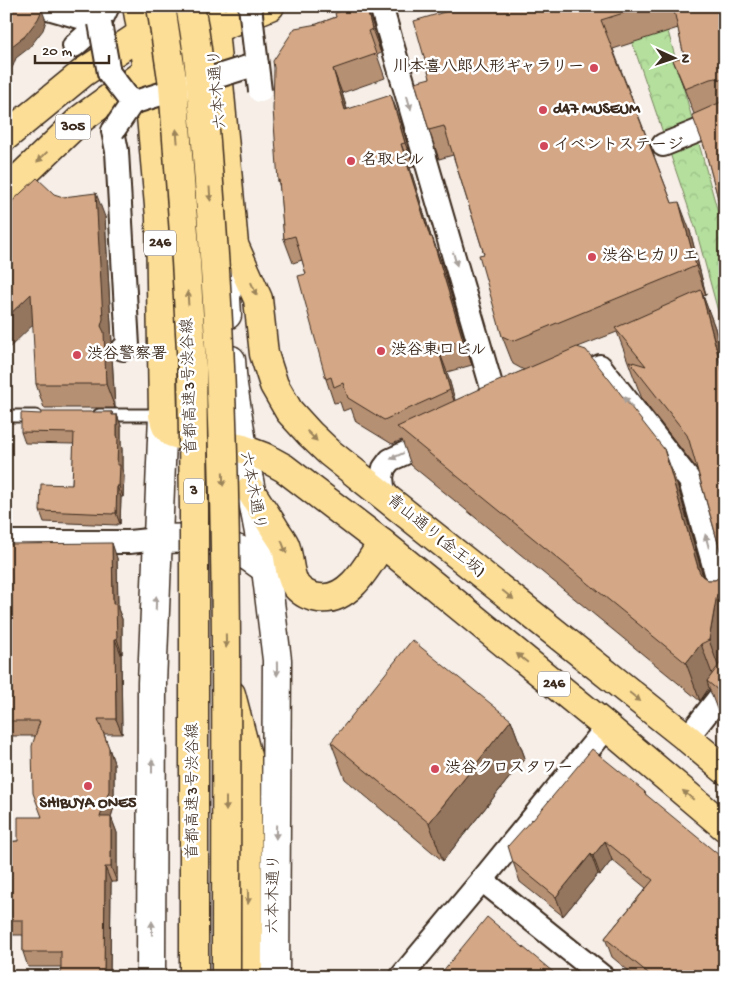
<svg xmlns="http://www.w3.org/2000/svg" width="731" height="983" font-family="'Gochi Hand','Klee One',sans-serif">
<defs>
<pattern id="park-crowns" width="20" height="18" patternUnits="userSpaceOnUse" patternTransform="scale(1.25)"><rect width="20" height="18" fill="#b4df9d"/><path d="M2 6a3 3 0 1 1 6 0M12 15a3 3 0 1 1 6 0" fill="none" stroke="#9cc087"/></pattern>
</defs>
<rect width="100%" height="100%" fill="#f6eee7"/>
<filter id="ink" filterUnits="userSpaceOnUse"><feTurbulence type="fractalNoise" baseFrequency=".02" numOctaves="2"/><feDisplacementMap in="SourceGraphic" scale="10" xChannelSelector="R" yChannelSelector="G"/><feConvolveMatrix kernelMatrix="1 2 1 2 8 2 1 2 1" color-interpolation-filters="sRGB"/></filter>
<g filter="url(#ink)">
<polygon fill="url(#park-crowns)" stroke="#78845e" points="620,6 661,6 725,238 725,337 696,230"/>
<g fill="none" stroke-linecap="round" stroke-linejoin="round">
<g stroke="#3b2a1e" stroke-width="15">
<g id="lane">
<polyline points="99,415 163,415"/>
<polyline points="6,416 36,416"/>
</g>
</g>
<g stroke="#3b2a1e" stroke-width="26">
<g id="street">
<polyline points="41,6 100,23"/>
<polyline points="381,6 494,395 489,413"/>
<polyline points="74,46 100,23 108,6"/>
<polyline points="113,131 117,151 128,346 123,349"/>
<polyline points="663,145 725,120"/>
<polyline points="571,379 600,366 690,481 725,605"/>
<polyline points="388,499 383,487 382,477 384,468 390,460 434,440"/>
<polyline points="6,542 129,542 158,539"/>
<polyline points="687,738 725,690"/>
<polyline points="482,880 603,977"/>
<polyline points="401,977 482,880 607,727"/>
</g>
</g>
<g stroke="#3b2a1e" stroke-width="31">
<g id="secondary">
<polyline points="227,315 226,298 234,245"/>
<polyline points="231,360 233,385 243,449 266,569 277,660 275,977"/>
<polyline points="158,539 206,538 239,550 266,569"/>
<polyline points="151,977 152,683 163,415"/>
</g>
</g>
<g stroke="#3b2a1e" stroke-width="31">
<g id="primary">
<polyline points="6,136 84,72 184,6"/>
<polyline points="6,191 82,118 147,71 214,29 270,6"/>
</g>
</g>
<g stroke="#3b2a1e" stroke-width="31">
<g id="highway">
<polyline points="137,6 142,34 147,71 160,217 163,415 166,426 172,433 183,436 243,449 264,457 284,468 382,543 607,727 725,827"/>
<polyline points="210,6 214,29 234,245 258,299 264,354 274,385 289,411 310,434 330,453 687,738 725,770"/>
<path d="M250 490C258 503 267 516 275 529 278 534 283 540 285 545 290 558 288 574 296 586 302 593 310 597 319 598 349 602 368 565 382 543"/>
<polyline points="231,694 247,756 248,977"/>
</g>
</g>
<use href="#lane" stroke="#fff" stroke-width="11"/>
<use href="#street" stroke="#fff" stroke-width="22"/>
<use href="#secondary" stroke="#fff" stroke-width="28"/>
<use href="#primary" stroke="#fcde96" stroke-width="28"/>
<use href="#highway" stroke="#fcde96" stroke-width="28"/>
<g stroke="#3b2a1e" stroke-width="26" stroke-linecap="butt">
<g id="street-bridge">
<polyline points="250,6 260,91"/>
<polyline points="100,23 109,73 132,103 113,131"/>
<polyline points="132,103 257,64"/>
</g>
</g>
<g stroke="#3b2a1e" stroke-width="31" stroke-linecap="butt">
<g id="highway-bridge">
<polyline points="161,6 173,85 186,261 192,368 194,510 194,977"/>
<path d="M190 6C199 51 202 97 206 142 210 196 214 249 217 303 229 527 226 752 226 977"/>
</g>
</g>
<use href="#street-bridge" stroke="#fff" stroke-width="22"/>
<use href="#highway-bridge" stroke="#fcde96" stroke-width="28"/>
</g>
<g fill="#b69073" stroke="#3b2a1e" fill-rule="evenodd">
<path d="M366 6 374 28 381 53 377 55 385 78 342 93 347 109 400 119 414 167 410 168 431 237H432L441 261 472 365 447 372 455 401 524 370 513 364 502 336 484 254 453 155 439 159 429 130 430 78 465 6H725V224L705 149 694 114 673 60 684 56 678 28 613 49 672 203 690 231 706 295 703 296 715 328 725 366V721L720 717 709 688 700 701 411 465 402 440 392 444 356 422 351 408 343 411 340 402 334 403 326 379 306 274 302 260 293 263 284 239 280 188 278 181 317 24ZM617 332 642 399 697 469 724 564V571L720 577 715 580H708L704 578 678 487 578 347Z"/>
<polygon points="105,217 112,343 110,350 112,356 115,408 44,408 36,384"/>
<polygon points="112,412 113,415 117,415 121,426 121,445 122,449 122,469 124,476 123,497 121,497 120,524 117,524 117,525 44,522 40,511 72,485 74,444 25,443 21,432 41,414"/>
<polygon points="6,544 117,558 118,609 122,619 122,654 121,654 122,734 104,734 114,763 114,807 111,817 117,833 117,882 111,882 110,977 61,977 61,967 28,967 23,952 23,935 6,935 6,842 18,841 42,817 35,736 6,736"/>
<polygon points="511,720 525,758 443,861 345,779 331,742"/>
<polygon points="645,792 646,795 725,977 636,977 612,957 605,938 646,888 612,860 600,875 598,874 563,916 520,882 513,862 533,820"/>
</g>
<g fill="#94765e" stroke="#3b2a1e">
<polygon points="366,6 374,28 381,53 372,29"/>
<polygon points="42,10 46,21 43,30 29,48 16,58 13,66 6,76 6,58 12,46"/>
<polygon points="333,69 342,93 354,134 345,110"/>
<polygon points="391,95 400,119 414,167 405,143"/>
<polygon points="401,144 410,168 439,262 430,237"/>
<polygon points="96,193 105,217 112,343 110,350 112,356 115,408 106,384 101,326"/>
<polygon points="679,202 690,231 706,295 696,266"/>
<polygon points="432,237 441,261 472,365 463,340"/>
<polygon points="701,290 715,328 725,366 725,382"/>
<polygon points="31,294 40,318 6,351 6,318"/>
<polygon points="438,348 447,372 459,414 450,390"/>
<polygon points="117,415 121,426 121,445 122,449 122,469 124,476 123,497 119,486 117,465"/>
<polygon points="6,440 9,447 8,470 6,465"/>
<polygon points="664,449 678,487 712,609 699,571"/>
<polygon points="117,486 121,497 120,524 116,513"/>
<polygon points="112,543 117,558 118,609 122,619 122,654 117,639 113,604"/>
<polygon points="717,594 725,616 725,664 722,677 709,640"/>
<polygon points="115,639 121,654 122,734 116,719"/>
<polygon points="701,644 715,682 707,681 709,688 700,701 686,663"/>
<polygon points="511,720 525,758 443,861 429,823"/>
<polygon points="109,748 114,763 114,807 106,833 100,817"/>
<polygon points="111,817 117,833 117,882 111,867"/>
<polygon points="605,841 612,860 600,875 593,856"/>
<polygon points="591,854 598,874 563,916 556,897"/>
<polygon points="105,867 111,882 110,977 104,977 104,976"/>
</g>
<g fill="#d4a886" stroke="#3b2a1e">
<polygon points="7,6 32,6 42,10 38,19 25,36 12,46 6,58"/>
<polygon points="357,6 366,6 372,29 368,31 376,54 333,69 345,110 391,95 405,143 401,144 430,237 432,237 463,340 438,348 450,390 384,420 348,398 343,383 334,387 331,377 326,379 298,276 306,274 295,236 284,239 279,180 278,181 273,109 274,68 273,61 295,28 317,24 336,17 335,13"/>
<polygon points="465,6 646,6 601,20 672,203 679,202 696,266 513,341 502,336 479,255 484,254 444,126 429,130 415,82 430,78 414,21"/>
<polygon points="673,6 725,6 725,84 722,80 716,78 710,79 685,89 673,60 684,56"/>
<polygon points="725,99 725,224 704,146 692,115 719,103"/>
<polygon points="37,178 54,194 63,197 96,193 103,319 101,326 104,332 106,384 36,384 31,294 6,318 6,207"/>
<polygon points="701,290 725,382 725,599 717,594 709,640 701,644 686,663 397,427 480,389 577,347 586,350 664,449 699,571 702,576 708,580 715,580 720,577 724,571 724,564 689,440 687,435 629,361 646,366 615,328"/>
<polygon points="41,412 112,412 112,415 117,415 117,437 118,437 117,465 120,465 119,486 117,486 116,513 113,513 113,514 40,511 41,484 72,485 74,433 21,432 21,413 41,414"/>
<polygon points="112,543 113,604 116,604 117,639 115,639 116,719 98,719 109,748 109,791 100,817 111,817 111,867 105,867 104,976 61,976 61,951 60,952 23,952 23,920 6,920 6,842 18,841 18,817 42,817 33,793 32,746 40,721 6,721 6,544"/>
<polygon points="412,640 511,720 429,823 331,742"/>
<polygon points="724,650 725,650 725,696 707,681 722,661 725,656"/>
<polygon points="592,749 645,792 644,793 725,860 725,977 653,977 605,938 653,880 605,841 593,856 591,854 556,897 513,862 508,846 532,819 533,820"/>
<polygon points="487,917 559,977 438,977"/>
</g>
<defs><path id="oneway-solid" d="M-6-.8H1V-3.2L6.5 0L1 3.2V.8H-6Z" transform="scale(1.25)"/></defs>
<g fill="#a79f9a">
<use href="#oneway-solid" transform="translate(409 103) rotate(74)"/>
<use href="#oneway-solid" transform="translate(455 259) rotate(74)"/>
<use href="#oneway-solid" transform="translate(628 402) rotate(-128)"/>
<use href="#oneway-solid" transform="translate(397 456) rotate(155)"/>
<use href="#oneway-solid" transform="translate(707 541) rotate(-105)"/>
<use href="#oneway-solid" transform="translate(156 603) rotate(-88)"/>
<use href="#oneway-solid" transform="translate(277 669) rotate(89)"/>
<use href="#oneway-solid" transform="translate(152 766) rotate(-90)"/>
<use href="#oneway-solid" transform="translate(276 832) rotate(91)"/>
<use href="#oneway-solid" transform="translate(152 928) rotate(-90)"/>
</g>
<g fill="#9c845a">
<use href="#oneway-solid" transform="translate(177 136) rotate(-95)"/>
<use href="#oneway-solid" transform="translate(42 157) rotate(136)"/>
<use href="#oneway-solid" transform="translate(210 194) rotate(86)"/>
<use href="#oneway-solid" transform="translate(254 289) rotate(66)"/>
<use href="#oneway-solid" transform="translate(188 298) rotate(-93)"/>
<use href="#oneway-solid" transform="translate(312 436) rotate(45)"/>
<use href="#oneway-solid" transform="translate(223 479) rotate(89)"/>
<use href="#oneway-solid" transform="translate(284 547) rotate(69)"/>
<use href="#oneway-solid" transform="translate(508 595) rotate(39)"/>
<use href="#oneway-solid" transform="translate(226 641) rotate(89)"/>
<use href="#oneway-solid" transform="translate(522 658) rotate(-141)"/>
<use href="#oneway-solid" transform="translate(635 697) rotate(39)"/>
<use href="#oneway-solid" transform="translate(688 795) rotate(-140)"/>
<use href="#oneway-solid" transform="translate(226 804) rotate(90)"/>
<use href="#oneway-solid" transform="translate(248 897) rotate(90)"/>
</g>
</g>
<g fill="#d1495b" stroke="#fff" stroke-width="2">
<circle cx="594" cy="68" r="5"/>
<circle cx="543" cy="110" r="5"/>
<circle cx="544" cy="146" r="5"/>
<circle cx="351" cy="161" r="5"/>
<circle cx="592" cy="257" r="5"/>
<circle cx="381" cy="351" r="5"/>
<circle cx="77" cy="355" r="5"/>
<circle cx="435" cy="769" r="5"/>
<circle cx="88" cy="786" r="5"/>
</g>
<g text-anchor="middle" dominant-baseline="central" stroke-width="5" stroke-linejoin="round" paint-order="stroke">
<g fill="#fff" stroke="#766a62" stroke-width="1">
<rect x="55.5" y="114.5" width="35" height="25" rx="4"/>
<rect x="144" y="230.5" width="32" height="25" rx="4"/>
<rect x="184" y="478.5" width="20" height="25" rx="4"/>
<rect x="538" y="671.5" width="32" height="25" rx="4"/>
</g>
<g font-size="15" font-weight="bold" fill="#3b2a1e">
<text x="73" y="127">305</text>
<text x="160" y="243">246</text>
<text x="194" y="491">3</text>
<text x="554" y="684">246</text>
</g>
<g font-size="16" font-weight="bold" fill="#3b2a1e" stroke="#fff" text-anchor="start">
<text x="584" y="68" text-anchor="end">川本喜八郎人形ギャラリー</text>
<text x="553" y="110">d47 MUSEUM</text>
<text x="554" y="146">イベントステージ</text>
<text x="361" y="161">名取ビル</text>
<text x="602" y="257">渋谷ヒカリエ</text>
<text x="391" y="351">渋谷東口ビル</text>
<text x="87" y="355">渋谷警察署</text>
<text x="445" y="769">渋谷クロスタワー</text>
<text x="88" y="804" text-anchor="middle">SHIBUYA ONE5</text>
</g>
<g font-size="16" fill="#3b2a1e" stroke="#fff">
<text transform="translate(219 89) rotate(-95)">六本木通り</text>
<text transform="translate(191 386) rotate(-92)">首都高速3号渋谷線</text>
<text transform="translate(251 491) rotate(79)">六本木通り</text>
<text transform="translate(435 537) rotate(39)">青山通り(金王坂)</text>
<text transform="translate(194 791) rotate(-90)">首都高速3号渋谷線</text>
<text transform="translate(275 894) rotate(-89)">六本木通り</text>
</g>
</g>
<rect width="731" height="983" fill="none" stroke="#fff" stroke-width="25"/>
<rect x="12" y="12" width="706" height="958" fill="none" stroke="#3b2a1e" stroke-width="2" filter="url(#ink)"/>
<g transform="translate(674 58) rotate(93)" stroke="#ffffff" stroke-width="4" paint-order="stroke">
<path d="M0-4L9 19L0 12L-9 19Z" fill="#3b2a1e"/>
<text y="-8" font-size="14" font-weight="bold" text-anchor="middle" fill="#3b2a1e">N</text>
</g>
<path d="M35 55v8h74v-8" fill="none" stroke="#3b2a1e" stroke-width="2.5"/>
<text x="42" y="55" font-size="15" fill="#3b2a1e" stroke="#ffffff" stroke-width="4" paint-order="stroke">20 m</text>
</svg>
